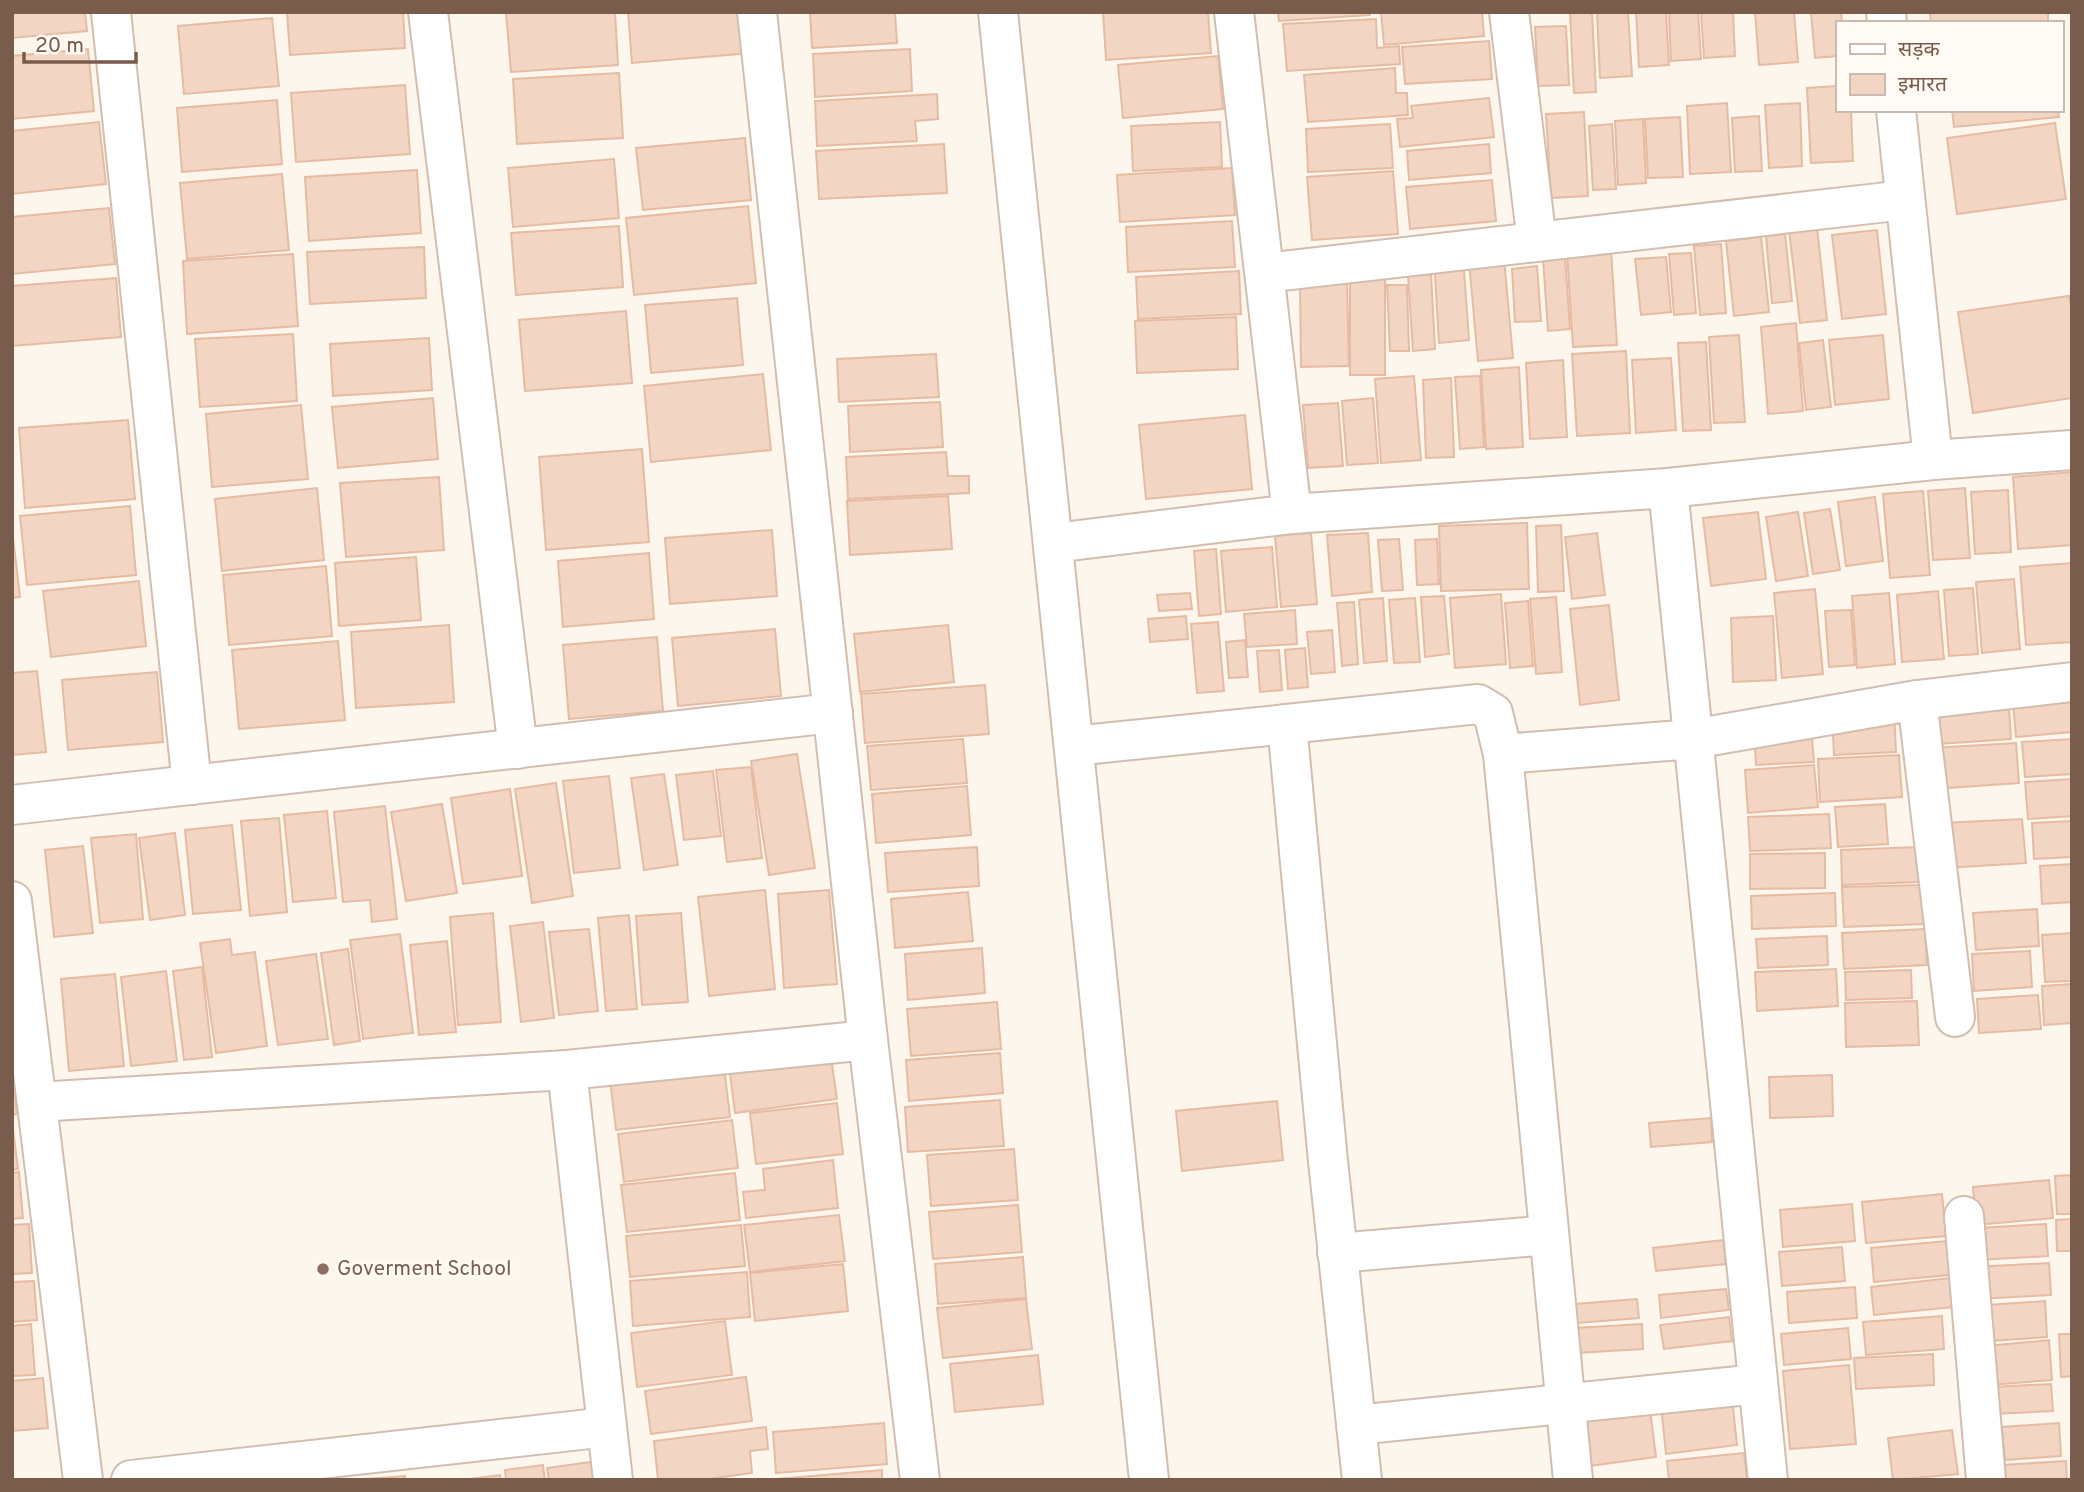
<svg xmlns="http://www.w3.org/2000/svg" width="2084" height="1492" font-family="Overpass,'Noto Sans Devanagari',sans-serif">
<rect width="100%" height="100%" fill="#fdf6ec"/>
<g fill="#f3d5c3" stroke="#e6bba3" stroke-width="2">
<polygon points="12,12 85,12 87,31 12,38"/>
<polygon points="287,12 403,12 405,48 290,55"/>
<polygon points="506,12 615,12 618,65 511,72"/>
<polygon points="628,12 748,12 751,53 632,63"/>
<polygon points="810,12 895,12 897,43 812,48"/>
<polygon points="1103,12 1208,12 1211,53 1106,60"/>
<polygon points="1278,12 1370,12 1370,15 1279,21"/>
<polygon points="1381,12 1482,12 1484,36 1384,45"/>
<polygon points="1570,12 1592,12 1596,92 1574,93"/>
<polygon points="1597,12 1628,12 1632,76 1600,78"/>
<polygon points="1636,12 1666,12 1669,65 1639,67"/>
<polygon points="1669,12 1698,12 1701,59 1671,61"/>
<polygon points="1701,12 1733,12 1735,56 1704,58"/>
<polygon points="1755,12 1794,12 1798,62 1759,65"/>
<polygon points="1811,12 1841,12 1842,23 1837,23 1837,56 1815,58"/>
<polygon points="1930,12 2048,12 2048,23 1931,23"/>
<polygon points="272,18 279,86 184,94 178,26"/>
<polygon points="1376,19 1377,48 1399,46 1400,64 1287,71 1283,24"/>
<polygon points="1566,26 1569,85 1538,86 1535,27"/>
<polygon points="1489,41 1492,79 1405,84 1402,47"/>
<polygon points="88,49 94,111 12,119 12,56"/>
<polygon points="910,49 912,91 815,97 813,54"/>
<polygon points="1218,56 1223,109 1123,118 1118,65"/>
<polygon points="1395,68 1396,93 1407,93 1408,115 1308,122 1304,75"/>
<polygon points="619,73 623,138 517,144 513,79"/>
<polygon points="405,85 410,154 296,162 291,93"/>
<polygon points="1837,86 1837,110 1851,110 1853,161 1811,163 1807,88"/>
<polygon points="937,94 938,119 915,121 917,141 817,146 815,101"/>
<polygon points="1489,98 1494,137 1400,147 1397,119 1413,118 1411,106"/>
<polygon points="277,100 282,164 182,172 177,108"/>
<polygon points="1727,103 1731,172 1690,174 1687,106"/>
<polygon points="1800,103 1802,166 1769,168 1765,105"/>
<polygon points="1952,110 2058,110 2059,117 1954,127"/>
<polygon points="1584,112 1588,196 1551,198 1546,114"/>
<polygon points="1759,116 1762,171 1735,172 1732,118"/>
<polygon points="1680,117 1683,177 1648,178 1645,119"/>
<polygon points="1643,119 1646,183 1618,185 1615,121"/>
<polygon points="99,122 106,184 12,194 12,131"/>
<polygon points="1220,122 1222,167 1133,171 1131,126"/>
<polygon points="2055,123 2066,199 1957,214 1947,138"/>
<polygon points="1390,124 1393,168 1308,172 1306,129"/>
<polygon points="1612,124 1616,189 1593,190 1589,126"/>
<polygon points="745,138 751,200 643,210 636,148"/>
<polygon points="944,144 947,193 819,199 816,151"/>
<polygon points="1489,144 1491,173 1409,180 1407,151"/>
<polygon points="614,159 619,218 513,227 508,168"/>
<polygon points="1232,168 1235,215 1120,222 1117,175"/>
<polygon points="417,170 421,233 309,241 305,177"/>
<polygon points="1393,171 1398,234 1312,240 1307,177"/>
<polygon points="282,174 289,250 187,259 180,183"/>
<polygon points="1492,180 1496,221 1410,229 1406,187"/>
<polygon points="748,206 756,283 634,295 626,218"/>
<polygon points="109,208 115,264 12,274 12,217"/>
<polygon points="1232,221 1235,267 1128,272 1126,227"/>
<polygon points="619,226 623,287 516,295 511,233"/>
<polygon points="1817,227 1827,320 1800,323 1789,230"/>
<polygon points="1877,230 1886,314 1842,319 1832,235"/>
<polygon points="1785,234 1792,301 1772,303 1766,236"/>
<polygon points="1761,237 1769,312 1734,316 1726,241"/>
<polygon points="1721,244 1726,313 1700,315 1694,246"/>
<polygon points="424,247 426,298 310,304 307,252"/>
<polygon points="1611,249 1617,345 1573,347 1567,252"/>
<polygon points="1691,253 1696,313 1674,315 1669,254"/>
<polygon points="293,254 298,326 187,334 183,261"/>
<polygon points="1463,257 1469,340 1439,343 1434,258"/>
<polygon points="1565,257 1570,329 1548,331 1543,259"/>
<polygon points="1666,257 1671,312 1641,315 1635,259"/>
<polygon points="1504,258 1513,358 1478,361 1469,261"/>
<polygon points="1537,266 1541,321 1515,322 1512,269"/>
<polygon points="1239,271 1241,314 1138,319 1136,277"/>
<polygon points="1431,274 1435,349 1413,351 1408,275"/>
<polygon points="116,278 121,337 12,346 12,286"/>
<rect x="1350" y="279" width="35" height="96"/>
<polygon points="1347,281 1349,366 1301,367 1300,282"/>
<polygon points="1387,285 1407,285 1409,351 1390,351"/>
<polygon points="2069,296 2072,313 2072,398 1973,413 1958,312"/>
<polygon points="737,298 743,365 651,373 645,305"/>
<polygon points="626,311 632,383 525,391 519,320"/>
<polygon points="1236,317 1238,369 1137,373 1135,321"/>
<polygon points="1796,323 1803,411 1768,414 1761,327"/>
<polygon points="293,334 297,401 200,407 195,339"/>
<polygon points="1739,335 1745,422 1714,423 1709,337"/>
<polygon points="1883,335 1889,399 1835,405 1829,340"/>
<polygon points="429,338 432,390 333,396 330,344"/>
<polygon points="1823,340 1831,407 1806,410 1799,343"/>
<polygon points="1706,342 1711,430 1683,431 1678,343"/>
<polygon points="1626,351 1630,433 1577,436 1572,354"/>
<polygon points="936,354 939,397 839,402 837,359"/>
<polygon points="1671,358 1676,430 1636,433 1632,360"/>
<polygon points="1563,360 1567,437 1530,439 1526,363"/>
<polygon points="1519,367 1523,447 1486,449 1481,370"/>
<polygon points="763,374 771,450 651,462 644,386"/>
<polygon points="1414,376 1421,460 1381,463 1375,379"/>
<polygon points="1480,376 1484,447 1460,449 1455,377"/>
<polygon points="1451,378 1454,457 1426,458 1423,380"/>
<polygon points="433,398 438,459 338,468 332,407"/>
<polygon points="1373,398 1378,463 1347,465 1342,401"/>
<polygon points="940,402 943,447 850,452 848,406"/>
<polygon points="1338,403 1343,466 1308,468 1303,405"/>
<polygon points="301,405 308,479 212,487 206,414"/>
<polygon points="1245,415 1252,489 1146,499 1139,425"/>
<polygon points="128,420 135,499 25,508 19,428"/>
<polygon points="642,449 649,542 546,550 539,457"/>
<polygon points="946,452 948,476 969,476 969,493 848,499 846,457"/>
<polygon points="2072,472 2072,545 2018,549 2013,477"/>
<polygon points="439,477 444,550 346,557 340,483"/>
<polygon points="317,488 324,560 222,571 215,499"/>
<polygon points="1965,488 1970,558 1933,560 1928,491"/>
<polygon points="2008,490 2011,552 1975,554 1971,492"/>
<polygon points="1923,491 1930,575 1890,578 1883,494"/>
<polygon points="948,496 952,549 850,555 847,501"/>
<polygon points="1875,497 1883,561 1846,566 1838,502"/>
<polygon points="130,506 136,575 27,585 20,516"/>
<polygon points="1830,509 1840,570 1813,574 1804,513"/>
<polygon points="1758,512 1766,579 1711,586 1703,518"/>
<polygon points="1798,512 1808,576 1776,581 1766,517"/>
<polygon points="1527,523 1529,589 1441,591 1439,526"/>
<polygon points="1561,525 1564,591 1538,592 1536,526"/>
<polygon points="12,529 20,597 12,598"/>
<polygon points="772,530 777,596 670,604 665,538"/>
<polygon points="1311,533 1317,604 1281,607 1275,536"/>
<polygon points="1368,533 1372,592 1332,596 1327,535"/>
<polygon points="1597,533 1605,595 1572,599 1565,537"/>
<polygon points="1399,539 1403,590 1382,591 1378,540"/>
<polygon points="1437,539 1439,584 1417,585 1415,540"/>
<polygon points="1272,547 1277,607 1226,612 1221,551"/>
<polygon points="1216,549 1221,614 1199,616 1194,551"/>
<polygon points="649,553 654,619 563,627 558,561"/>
<polygon points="416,557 421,620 339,626 335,563"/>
<polygon points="2072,563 2072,642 2026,645 2020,567"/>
<polygon points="326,566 332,636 229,645 223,575"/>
<polygon points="2014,579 2020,649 1982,653 1976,582"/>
<polygon points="139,581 146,646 51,657 43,591"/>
<polygon points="1973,588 1978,654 1949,656 1944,590"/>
<polygon points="1815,589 1823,674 1782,678 1774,593"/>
<polygon points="1938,591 1944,659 1902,662 1897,595"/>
<polygon points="1190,593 1192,609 1159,611 1157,595"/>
<polygon points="1889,593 1895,664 1857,668 1852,596"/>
<polygon points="1501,594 1506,664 1455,668 1450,598"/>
<polygon points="1444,596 1449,654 1425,657 1421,597"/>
<polygon points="1556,597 1562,672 1536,674 1530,599"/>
<polygon points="1383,598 1387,661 1364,663 1359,600"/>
<polygon points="1415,598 1420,662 1394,663 1389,600"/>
<polygon points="1528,601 1533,666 1510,668 1505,603"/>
<polygon points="1354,602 1358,664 1342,666 1337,603"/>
<polygon points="1609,605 1619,700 1580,705 1570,609"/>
<polygon points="1295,610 1297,644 1247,647 1244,614"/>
<polygon points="1851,610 1855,665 1829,667 1825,611"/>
<polygon points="1186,616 1188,639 1150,642 1148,619"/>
<polygon points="1773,616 1776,680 1733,682 1731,618"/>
<polygon points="1218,622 1224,691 1197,693 1191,624"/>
<polygon points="449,625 454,702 356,708 351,632"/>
<polygon points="948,625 954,682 860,692 854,634"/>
<polygon points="775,629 781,696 678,706 672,638"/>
<polygon points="1332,630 1335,672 1311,674 1307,632"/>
<polygon points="657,637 663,711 569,719 563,645"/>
<polygon points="1245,640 1248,677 1229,678 1226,642"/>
<polygon points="338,641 345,720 239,729 232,650"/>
<polygon points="1305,648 1308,687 1288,689 1285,650"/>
<polygon points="1279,650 1282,690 1260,692 1257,651"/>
<polygon points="37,671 46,752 12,755 12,673"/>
<polygon points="157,672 163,742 68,750 62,680"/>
<polygon points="985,685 989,734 865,743 861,694"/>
<polygon points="2072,687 2072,732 2016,737 2012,692"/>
<polygon points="2008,693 2011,739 1938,744 1936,710"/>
<polygon points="1894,713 1896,752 1834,755 1832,716"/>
<polygon points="1811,726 1814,762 1756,765 1754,730"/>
<polygon points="963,739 967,783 871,790 867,746"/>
<polygon points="2072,739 2072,774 2025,777 2022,742"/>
<polygon points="2016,743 2019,783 1934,789 1932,748"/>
<polygon points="797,754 815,868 769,875 751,761"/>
<polygon points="1899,755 1902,797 1820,802 1818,759"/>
<polygon points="1814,765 1818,807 1748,813 1745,770"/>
<polygon points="751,767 762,858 727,862 716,770"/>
<polygon points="713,771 721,836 684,840 676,775"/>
<polygon points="664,774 678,865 644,870 631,778"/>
<polygon points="609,776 620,868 574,873 563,781"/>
<polygon points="2072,779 2072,816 2028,819 2025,782"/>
<polygon points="556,783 573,896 532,903 515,789"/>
<polygon points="967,786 971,835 876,843 872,794"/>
<polygon points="510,789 522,876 463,884 451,798"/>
<polygon points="442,804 457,893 406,901 391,812"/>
<polygon points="1885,804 1888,844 1838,847 1835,807"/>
<polygon points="385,806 397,919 372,922 370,900 343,902 334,812"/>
<polygon points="327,811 336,898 293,902 284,815"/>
<polygon points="1829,814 1831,848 1750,851 1748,817"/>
<polygon points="279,818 287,912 250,916 241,821"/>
<polygon points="2022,819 2026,863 1945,868 1943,823"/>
<polygon points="2072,821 2072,857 2034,859 2032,823"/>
<polygon points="232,825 241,910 193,914 185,830"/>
<polygon points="175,833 185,915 150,920 139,838"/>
<polygon points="136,834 143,919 100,923 91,838"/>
<polygon points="83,846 93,933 54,937 45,850"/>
<polygon points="977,847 979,886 888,892 885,853"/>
<polygon points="1917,847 1918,882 1842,885 1841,850"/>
<polygon points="1825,853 1825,888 1750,889 1750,854"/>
<polygon points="2072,864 2072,902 2042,904 2040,866"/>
<polygon points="1923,885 1925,924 1844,927 1842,887"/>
<polygon points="765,890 775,989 709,996 698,897"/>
<polygon points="829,890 837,984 784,988 778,894"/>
<polygon points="968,892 973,941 895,948 891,899"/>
<polygon points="1835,893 1836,926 1752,929 1751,896"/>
<polygon points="2037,909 2039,946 1976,950 1973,913"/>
<polygon points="493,913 501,1022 458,1025 450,917"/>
<polygon points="681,913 688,1002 642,1005 636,916"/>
<polygon points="629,915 637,1009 606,1011 598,918"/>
<polygon points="543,922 554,1018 521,1022 510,926"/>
<polygon points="589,929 598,1011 559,1015 549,932"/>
<polygon points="1925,929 1927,965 1844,969 1842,933"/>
<polygon points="2072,933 2072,981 2045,982 2042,935"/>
<polygon points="400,934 413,1033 363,1039 350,940"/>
<polygon points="1827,936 1828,965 1758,968 1756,939"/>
<polygon points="230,939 232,955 255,952 267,1046 216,1053 200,943"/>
<polygon points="447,941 456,1032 419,1035 410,945"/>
<polygon points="982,948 985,993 908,1000 905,954"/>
<polygon points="348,949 360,1041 334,1045 321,953"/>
<polygon points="2030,951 2032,987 1974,991 1972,954"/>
<polygon points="316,954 328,1039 278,1045 266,961"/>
<polygon points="202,967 212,1057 184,1060 173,971"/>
<polygon points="1836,969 1838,1006 1757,1011 1755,972"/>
<polygon points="1911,970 1912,998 1846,1000 1845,972"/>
<polygon points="166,971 177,1061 131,1066 121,977"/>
<polygon points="115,974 124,1066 69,1071 61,979"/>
<polygon points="2072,984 2072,1023 2044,1025 2042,986"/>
<polygon points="2038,995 2041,1029 1979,1033 1977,999"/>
<polygon points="1917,1001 1919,1045 1846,1047 1845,1003"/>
<polygon points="997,1002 1001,1049 911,1056 907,1009"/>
<polygon points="830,1051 837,1099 735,1113 729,1065"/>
<polygon points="1000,1053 1003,1093 909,1101 906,1060"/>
<polygon points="12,1066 17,1114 12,1115"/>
<polygon points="724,1067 730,1117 616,1130 610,1080"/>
<polygon points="1832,1075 1833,1116 1770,1118 1769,1077"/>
<polygon points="1000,1100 1004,1146 908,1152 905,1107"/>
<polygon points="1277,1101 1283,1160 1182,1171 1176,1111"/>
<polygon points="837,1103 843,1154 756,1164 750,1113"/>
<polygon points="1711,1118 1712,1142 1651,1147 1649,1123"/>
<polygon points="732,1120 738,1168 624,1182 618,1134"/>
<polygon points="12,1121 18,1169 12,1170"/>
<polygon points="1014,1149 1018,1200 931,1206 927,1155"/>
<polygon points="833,1160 838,1208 746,1218 743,1192 765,1190 763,1169"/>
<polygon points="19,1172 23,1218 12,1219 12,1173"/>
<polygon points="735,1173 740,1220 627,1232 621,1185"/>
<polygon points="2072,1175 2072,1214 2057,1214 2055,1176"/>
<polygon points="2049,1180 2053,1218 1976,1225 1973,1187"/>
<polygon points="1942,1194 1946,1236 1866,1243 1862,1202"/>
<polygon points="1852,1204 1855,1241 1783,1247 1780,1210"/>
<polygon points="1018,1205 1022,1252 933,1259 929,1212"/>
<polygon points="839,1215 845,1261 750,1272 744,1225"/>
<polygon points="2072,1219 2072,1251 2057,1251 2056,1220"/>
<polygon points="29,1224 32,1273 12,1274 12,1225"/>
<polygon points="2046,1224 2048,1256 1979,1260 1978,1228"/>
<polygon points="741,1225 745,1266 630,1277 626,1236"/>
<polygon points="1723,1240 1726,1264 1656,1271 1653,1248"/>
<polygon points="1947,1241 1950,1275 1874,1282 1871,1248"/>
<polygon points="1842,1247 1845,1281 1782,1286 1779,1252"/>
<polygon points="1023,1257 1026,1298 938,1304 935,1264"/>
<polygon points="2049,1263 2051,1295 1975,1299 1974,1267"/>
<polygon points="843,1264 848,1311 755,1321 750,1273"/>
<polygon points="747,1272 750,1317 633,1326 630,1281"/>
<polygon points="1950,1278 1953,1307 1874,1315 1871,1287"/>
<polygon points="34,1281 37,1320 12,1322 12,1282"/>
<polygon points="1855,1287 1857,1318 1789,1323 1787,1292"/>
<polygon points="1726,1289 1729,1310 1661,1318 1659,1295"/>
<polygon points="1026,1299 1032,1349 943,1358 937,1308"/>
<polygon points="1637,1299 1639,1318 1565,1324 1563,1305"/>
<polygon points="2045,1301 2047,1337 1976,1342 1973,1306"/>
<polygon points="1942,1316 1944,1349 1866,1355 1863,1322"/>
<polygon points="1729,1317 1732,1341 1664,1349 1660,1325"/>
<polygon points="725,1321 732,1375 637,1387 631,1333"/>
<polygon points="31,1324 35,1375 12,1376 12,1326"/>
<polygon points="1642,1324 1643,1349 1576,1353 1575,1328"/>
<polygon points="1848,1328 1851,1359 1784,1365 1781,1334"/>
<polygon points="2059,1334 2072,1334 2072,1376 2061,1377"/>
<polygon points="2049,1340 2052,1380 1990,1385 1987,1346"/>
<polygon points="1933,1354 1934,1385 1856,1389 1854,1358"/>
<polygon points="1038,1355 1043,1404 955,1412 950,1364"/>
<polygon points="1849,1365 1856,1444 1790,1449 1783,1371"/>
<polygon points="746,1377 752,1421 651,1434 645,1391"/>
<polygon points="43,1378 48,1428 12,1431 12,1381"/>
<polygon points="2051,1384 2053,1411 1994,1414 1992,1387"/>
<polygon points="1732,1398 1737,1445 1666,1454 1661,1406"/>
<polygon points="1650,1410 1656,1457 1589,1466 1583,1418"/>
<polygon points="884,1423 887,1464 776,1473 773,1432"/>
<polygon points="2059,1423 2061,1456 2005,1460 2002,1427"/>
<polygon points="766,1427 768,1449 750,1451 752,1473 701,1480 658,1480 654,1441"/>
<polygon points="1952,1430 1958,1474 1893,1480 1888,1438"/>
<polygon points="1744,1453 1747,1480 1669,1480 1667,1461"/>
<polygon points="598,1461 600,1480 549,1480 547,1468"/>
<polygon points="2066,1461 2067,1480 2003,1480 2002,1465"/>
<polygon points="543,1465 545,1480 506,1480 505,1470"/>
<polygon points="882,1470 882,1480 765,1480"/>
<polygon points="500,1475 501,1480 461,1480"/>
<polygon points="405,1476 405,1480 351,1480"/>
</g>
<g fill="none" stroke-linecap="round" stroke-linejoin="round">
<g stroke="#d1beb0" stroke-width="42">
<g id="minor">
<polyline points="111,12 192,785"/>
<polyline points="428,12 518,749"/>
<polyline points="757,12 868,1040 920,1480"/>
<polyline points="1234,12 1292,514"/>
<polyline points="1509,12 1537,242"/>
<polyline points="1886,12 1887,23"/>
<polyline points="1896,110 1933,460"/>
<polyline points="1265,273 1905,200"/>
<polyline points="1668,488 1768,1480"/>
<polyline points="1054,543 1292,514 1668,488 1933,460 2072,450"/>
<polyline points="1917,700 1955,1017"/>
<polyline points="1074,746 1287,724"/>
<polyline points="1503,754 1693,739 1917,700 2072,682"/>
<polyline points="12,805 833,713"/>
<polyline points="12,901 83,1480"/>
<polyline points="567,1070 613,1480"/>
<polyline points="37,1102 567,1070 868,1040"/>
<polyline points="1964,1216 1986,1480"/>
<polyline points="1337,1253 1549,1235"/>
<polyline points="1356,1425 1758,1384"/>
<polyline points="131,1480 607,1427"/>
<polyline points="1362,1480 1328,1161 1287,724 1478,704 1493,713 1503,754 1573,1480"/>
</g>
</g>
<g stroke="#d1beb0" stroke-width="42">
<polyline id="tertiary" points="998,12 1149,1480"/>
</g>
<use href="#minor" stroke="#fff" stroke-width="38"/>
<use href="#tertiary" stroke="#fff" stroke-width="38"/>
</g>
<circle fill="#8d6e63" stroke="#fffaf3" stroke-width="2.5" cx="323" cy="1269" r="7"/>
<g text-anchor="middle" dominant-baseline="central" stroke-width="6" stroke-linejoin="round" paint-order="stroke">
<g font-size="21" fill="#785e54" stroke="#fffaf3" text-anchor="start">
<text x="337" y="1269">Goverment School</text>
</g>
</g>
<rect width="2084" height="1492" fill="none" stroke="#7a5c4d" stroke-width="28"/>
<rect x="1836" y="21" width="228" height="91" fill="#fffaf3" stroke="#cabbb1" stroke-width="2"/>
<rect x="1850" y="44" width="35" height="10" fill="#ffffff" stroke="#cabbb1" stroke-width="2"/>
<text x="1898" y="56" font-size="21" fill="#7a5c4d">सड़क</text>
<rect x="1850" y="74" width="35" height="21" fill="#f3d5c3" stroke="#cabbb1" stroke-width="2"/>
<text x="1898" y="91" font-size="21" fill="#7a5c4d">इमारत</text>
<path d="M24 52v10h112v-10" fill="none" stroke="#7a5c4d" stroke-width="3.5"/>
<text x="35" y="52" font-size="21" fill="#7a5c4d" stroke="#fffaf3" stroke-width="5" paint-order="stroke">20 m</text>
</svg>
